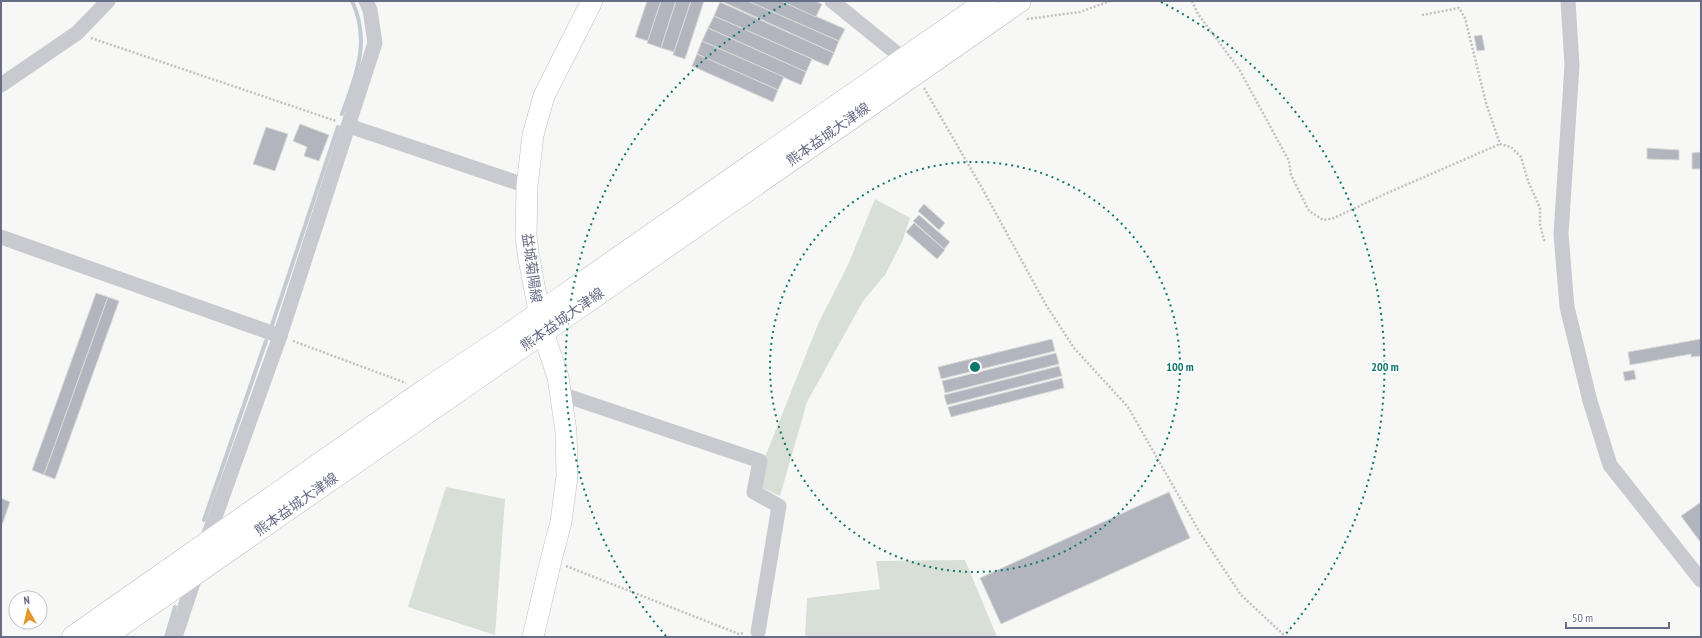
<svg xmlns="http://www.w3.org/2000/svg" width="1702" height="638" font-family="'PT Sans Narrow','Noto Sans JP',sans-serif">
<rect width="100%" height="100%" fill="#f7f8f5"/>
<g fill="#d7dfd6">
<polygon points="875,199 910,218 902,242 885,275 863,301 807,402 780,496 758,486 765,457 819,322 848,265"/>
<polygon points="446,487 505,499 495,635 408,607"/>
<polygon points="965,560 997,637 805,637 807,598 880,589 876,561"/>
</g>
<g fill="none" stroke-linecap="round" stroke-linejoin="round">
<g stroke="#c4cad2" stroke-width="4">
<path d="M342 114C356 76 371 41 352 1"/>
<polyline points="271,328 338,127"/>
<polyline points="204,520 266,341"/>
<polyline points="166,637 175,607"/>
</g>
</g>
<g fill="#b3b5be" stroke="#d9dad8">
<polygon points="647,1 661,1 648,41 635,37"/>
<polygon points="661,1 676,1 661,48 647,43"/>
<polygon points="676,1 691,1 674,52 661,48"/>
<polygon points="691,1 704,1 685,59 673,55"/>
<polygon points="721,1 748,1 839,41 834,53"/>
<polygon points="748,1 781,1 845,29 839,41"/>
<polygon points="781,1 815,1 822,4 816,17"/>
<polygon points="720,2 834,53 828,66 714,16"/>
<polygon points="714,16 812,59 806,72 708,28"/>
<polygon points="708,28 806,72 801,85 702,41"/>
<polygon points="1482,35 1485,50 1477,51 1474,36"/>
<polygon points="702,41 784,77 778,90 697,54"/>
<polygon points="697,54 778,90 773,102 692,66"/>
<polygon points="300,124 329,135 319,161 304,156 307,147 293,141"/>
<polygon points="266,127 288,134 275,171 253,164"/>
<polygon points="1647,148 1679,150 1679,160 1647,159"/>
<polygon points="1701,152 1701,169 1692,169 1692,153"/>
<polygon points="924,204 945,223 939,230 918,211"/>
<polygon points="919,215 950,242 944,249 913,221"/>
<polygon points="914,223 945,250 937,259 906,232"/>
<polygon points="96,293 108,297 44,475 32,470"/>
<polygon points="108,297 119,301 55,479 44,475"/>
<polygon points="1052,339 1055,351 941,379 938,367"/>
<polygon points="1701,339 1701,356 1691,357 1691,354 1630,365 1628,352"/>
<polygon points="1056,353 1059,364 945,393 942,381"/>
<polygon points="1059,366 1062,376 947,405 944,395"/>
<polygon points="1634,370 1636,379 1625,381 1623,372"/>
<polygon points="1062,378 1064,388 951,417 948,407"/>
<polygon points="1169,492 1190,538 1001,624 980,578"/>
<polygon points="1,498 10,502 1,528"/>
<polygon points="1701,502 1701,543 1681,516"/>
</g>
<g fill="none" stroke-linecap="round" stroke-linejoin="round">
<g stroke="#bdbec5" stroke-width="22">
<polyline id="secondary" points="533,637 551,560 561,522 567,476 566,431 558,377 543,332 529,259 526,237 527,186 533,135 544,96 592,1"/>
</g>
<g stroke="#b9bbc1" stroke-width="23">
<g id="primary">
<polyline points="73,637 425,390 509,334 987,1"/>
<polyline points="104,637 1020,1"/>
</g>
</g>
<g stroke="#c0c0c4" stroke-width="2.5" stroke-dasharray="2 2" stroke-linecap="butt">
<polyline points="1192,1 1198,14 1239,69 1289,161 1291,175 1309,211 1323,220 1334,218 1385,194 1500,144"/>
<polyline points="1422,15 1459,8 1465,18 1486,103 1500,144 1511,147 1521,157 1528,181 1540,208 1540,224 1544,240 1547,241"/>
<polyline points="1027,19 1080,12 1110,1"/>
<polyline points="91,38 336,121"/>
<polyline points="924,88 982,188 1046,305 1074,348 1128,407 1200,533 1241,595 1286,637"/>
<polyline points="293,341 406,383"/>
<polyline points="566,566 739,634 744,633"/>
</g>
<g stroke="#c9cacf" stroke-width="15">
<polyline points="832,1 905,60"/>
<polyline points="1568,1 1572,65 1561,234 1567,307 1590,401 1610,465 1701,580"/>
<polyline points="1,85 77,33 108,1"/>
<polyline points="349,126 527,186"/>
<polyline points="1,237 280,336"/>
<polyline points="561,394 760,461 754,492 779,506 758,632"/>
<polyline points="205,545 280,336 375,43 370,10 366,1"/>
<polyline points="175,637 197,571"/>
</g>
<use href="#secondary" stroke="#fff" stroke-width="21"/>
<use href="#primary" stroke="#fff" stroke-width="22"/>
</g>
<g fill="none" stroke="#0f766e" stroke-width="2" stroke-dasharray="2 4">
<circle cx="975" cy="367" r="205"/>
<path d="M666 636A410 410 0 0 1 789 2M1161 2A410 410 0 0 1 1284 636"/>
</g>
<g text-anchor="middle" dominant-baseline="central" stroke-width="4" stroke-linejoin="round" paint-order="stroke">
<g font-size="14" fill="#676d86" stroke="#fff">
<text transform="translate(828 134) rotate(-35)">熊本益城大津線</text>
<text transform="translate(532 268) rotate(82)">益城菊陽線</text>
<text transform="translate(562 319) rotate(-35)">熊本益城大津線</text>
<text transform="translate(296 504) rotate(-35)">熊本益城大津線</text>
</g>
</g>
<circle cx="975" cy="367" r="6" fill="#0f766e" stroke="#fff" stroke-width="2"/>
<g font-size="12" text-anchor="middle" font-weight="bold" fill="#0f766e" stroke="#fff" stroke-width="4" stroke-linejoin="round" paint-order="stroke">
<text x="1180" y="371">100 m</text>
<text x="1385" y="371">200 m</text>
</g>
<rect width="1702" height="638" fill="none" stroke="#676d86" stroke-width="4"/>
<g transform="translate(28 610) rotate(352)"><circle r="19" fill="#ffffff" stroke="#c2c5cf"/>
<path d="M0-3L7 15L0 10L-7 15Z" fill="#e3962a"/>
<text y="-6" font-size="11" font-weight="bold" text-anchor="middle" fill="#676d86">N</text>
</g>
<path d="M1566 622v6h103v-6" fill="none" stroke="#676d86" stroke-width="2"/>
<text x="1572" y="622" font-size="12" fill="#676d86" stroke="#ffffff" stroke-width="3" paint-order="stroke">50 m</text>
</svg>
